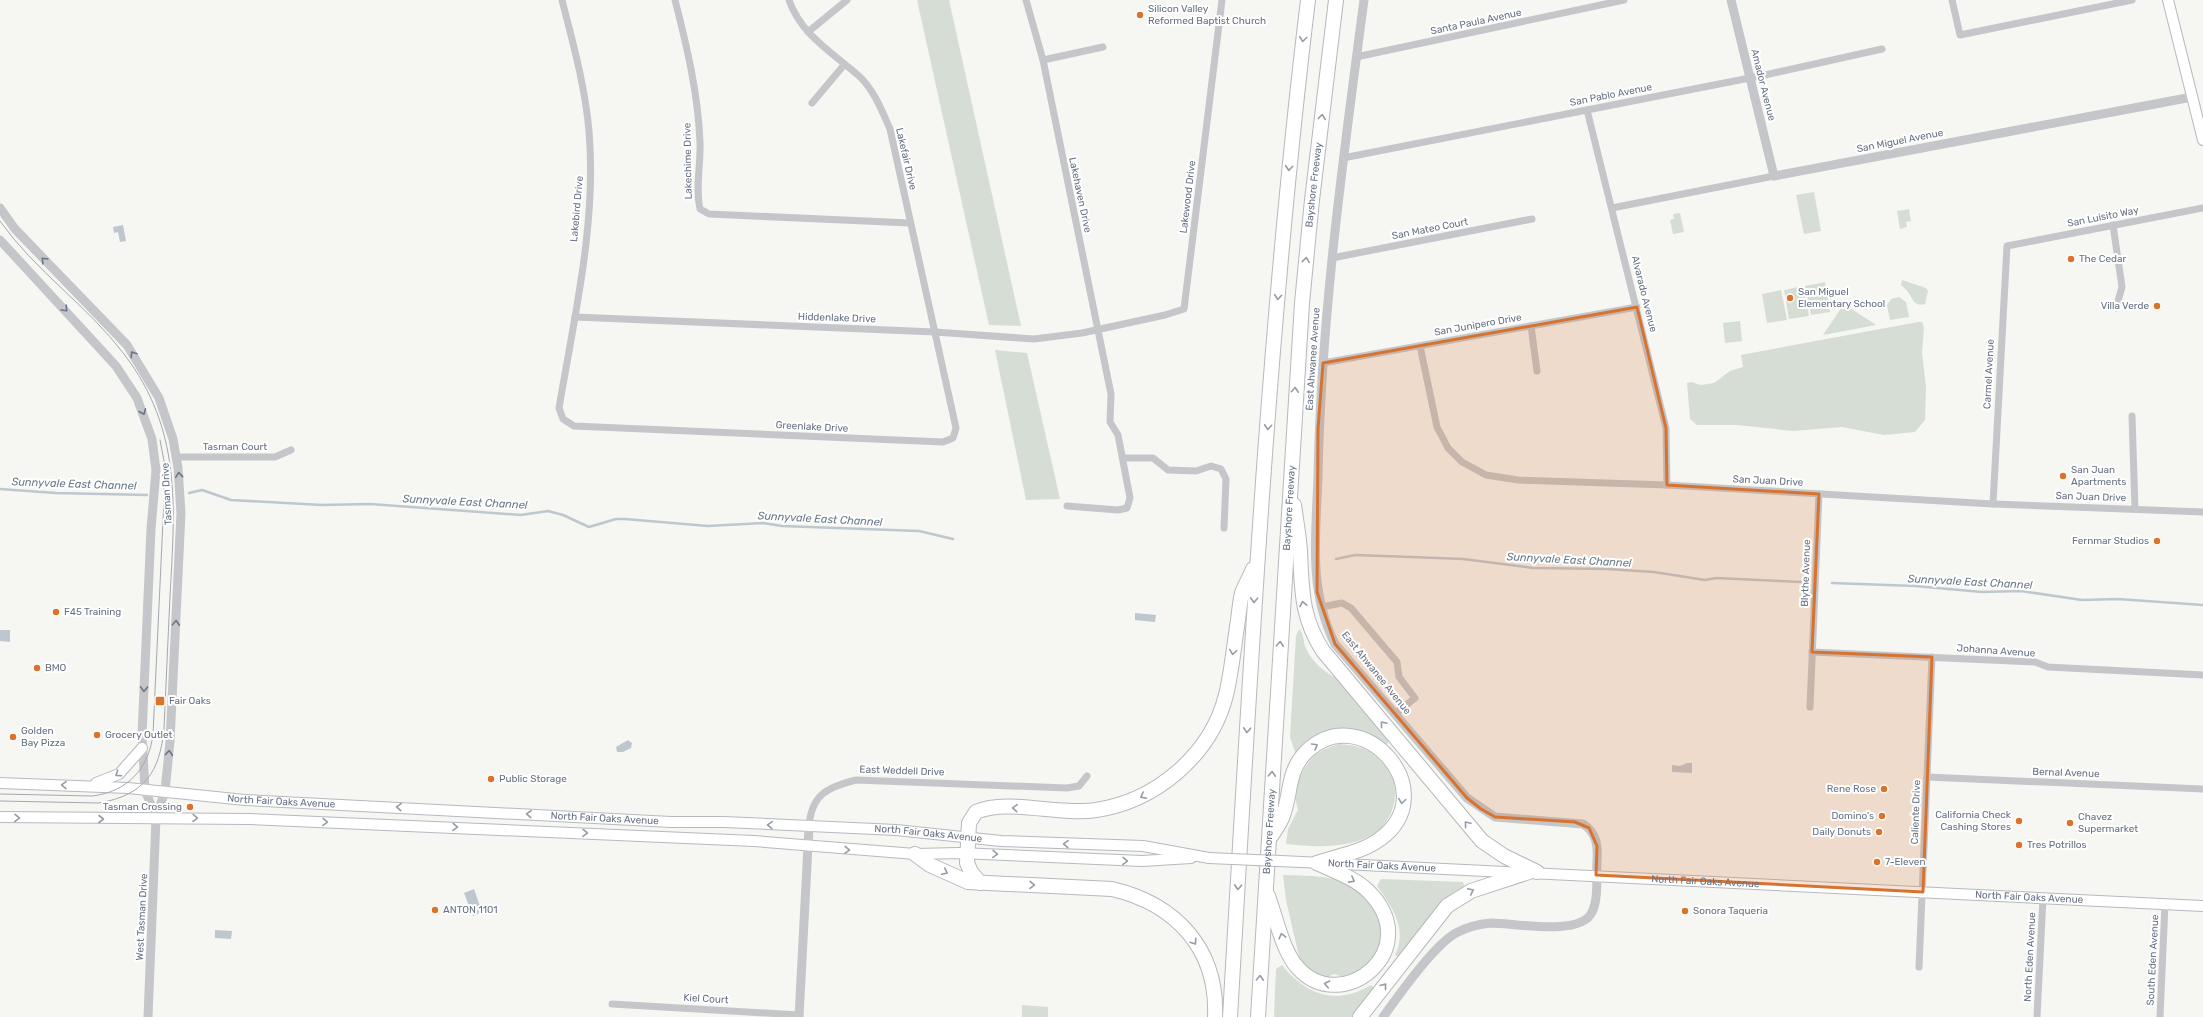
<svg xmlns="http://www.w3.org/2000/svg" width="2203" height="1017" font-family="Rubik,sans-serif">
<rect width="100%" height="100%" fill="#f6f6f3"/>
<g fill="#d6ddd4">
<polygon points="917,0 949,0 1021,326 989,325"/>
<polygon points="1814,192 1821,231 1804,234 1796,195"/>
<polygon points="1909,209 1911,221 1906,222 1907,227 1900,229 1897,211"/>
<polygon points="1680,213 1684,232 1673,234 1670,220 1674,219 1673,214"/>
<path d="M1902 280 1926 288 1928 291 1925 304C1914 307 1913 299 1908 292 1906 289 1903 287 1901 285Z"/>
<polygon points="1825,282 1830,312 1811,315 1805,286"/>
<polygon points="1803,286 1809,316 1789,319 1784,290"/>
<polygon points="1781,290 1787,320 1767,323 1762,294"/>
<polygon points="1899,297 1906,302 1909,317 1890,320 1887,305 1891,299"/>
<polygon points="1844,304 1876,325 1823,335"/>
<polygon points="1740,321 1742,341 1725,343 1723,323"/>
<polygon points="1918,322 1922,322 1924,327 1922,353 1926,387 1925,420 1915,432 1884,435 1842,427 1793,431 1737,425 1697,425 1690,419 1687,383 1691,382 1701,385 1714,383 1730,371 1743,367 1741,355"/>
<polygon points="995,350 1027,353 1060,499 1026,500"/>
<path d="M1299 629C1304 634 1303 640 1305 646 1309 658 1323 672 1335 677L1389 741 1387 744H1383L1365 735 1296 755 1290 737 1296 636Z"/>
<path d="M1339 744C1353 745 1365 747 1377 755 1405 774 1399 822 1370 836 1344 849 1313 847 1286 844L1288 829 1298 810 1295 797 1297 784 1304 769 1314 755 1325 749Z"/>
<path d="M1283 875C1313 876 1346 874 1368 898 1374 905 1379 916 1384 925L1378 957 1349 979 1334 974 1323 979 1300 961 1286 900Z"/>
<path d="M1381 879 1463 882 1465 890 1402 959 1395 955C1408 930 1392 906 1377 886Z"/>
<path d="M1282 965C1306 995 1336 1006 1371 985L1377 991 1357 1017H1274L1276 969Z"/>
<polygon points="1022,1005 1048,1007 1048,1017 1022,1017"/>
</g>
<g fill="#bfc7ce">
<polygon points="123,225 126,241 120,242 118,232 114,233 113,227"/>
<polygon points="1135,613 1156,615 1155,622 1135,620"/>
<polygon points="0,630 10,630 10,642 0,641"/>
<polygon points="628,740 632,743 631,748 623,752 617,752 616,747"/>
<polygon points="1687,763 1692,763 1692,773 1672,772 1672,765 1680,766"/>
<polygon points="474,889 482,912 473,916 464,893"/>
<polygon points="215,930 232,931 231,939 215,938"/>
</g>
<g fill="none" stroke-linecap="round" stroke-linejoin="round">
<g stroke="#bfc7ce" stroke-width="2.5">
<polyline points="0,489 56,493 147,495"/>
<polyline points="189,493 202,490 231,500 322,505 370,504 521,515 548,511 563,515 589,527 616,519 625,519 708,526 763,523 782,526 919,531 953,539"/>
<polyline points="1336,559 1355,555 1411,557 1463,559 1533,568 1607,569 1654,572 1705,580 1716,578 1802,582"/>
<polyline points="1832,583 1915,586 1982,592 2021,591 2082,600 2118,599 2203,605"/>
</g>
<g stroke="#b6b9be" stroke-width="12">
<g id="secondary">
<polyline points="2168,0 2203,140"/>
<path id="s1" d="M0 783 128 788 245 800 671 822H724L896 830 1001 841 1143 846 1209 858"/>
<polyline points="96,783 119,774 142,748"/>
<polyline points="0,817 249,819 754,841 915,854 959,853 1142,861 1191,858"/>
<path id="s2" d="M1302 862 2203 906"/>
</g>
</g>
<g stroke="#b6b8bc" stroke-width="16">
<g id="motorway">
<path d="M1294 505C1296 520 1299 536 1300 551 1302 590 1301 617 1323 651L1482 841 1504 856 1537 872"/>
<path d="M1269 839C1274 832 1279 825 1282 818 1292 794 1286 772 1307 751 1363 699 1445 792 1380 839 1363 852 1337 856 1317 863"/>
<path d="M915 854 930 865 968 882 1112 889C1176 904 1218 949 1215 1017"/>
<path d="M980 883 971 872 967 863 969 823 976 812C1008 798 1059 816 1096 810 1156 801 1211 755 1226 695 1232 670 1234 645 1238 620 1239 612 1240 602 1242 593 1245 585 1250 577 1253 569"/>
<path d="M1268 896C1276 918 1283 952 1298 968 1342 1017 1427 949 1368 891 1355 878 1334 871 1317 863"/>
<path d="M1230 1017C1250 678 1267 338 1308 0"/>
<path id="s3" d="M1258 1017 1302 303 1312 200 1336 0"/>
<polyline points="1360,1017 1447,906 1471,891 1529,872"/>
</g>
</g>
<g stroke="#c4c6ca" stroke-width="7">
<path d="M562 0C573 43 585 86 589 131 597 222 574 318 559 408L563 419 574 426 943 442 953 438 956 428 890 129C882 111 874 90 859 76 833 53 801 35 789 0"/>
<path d="M675 0C687 47 698 93 700 142 701 164 695 187 700 209L709 214 910 223"/>
<polyline points="1026,0 1043,60 1111,394 1110,422 1118,435 1130,498 1127,508 1118,510 1067,506"/>
<polyline points="1952,0 1960,35 2132,0"/>
<polyline points="808,32 847,0"/>
<polyline points="1356,57 1624,0"/>
<polyline points="1043,60 1103,47"/>
<polyline points="812,103 844,65"/>
<polyline points="1587,110 1666,428 1667,485"/>
<polyline points="1343,158 1765,75 1882,49"/>
<polyline points="1612,208 1774,176"/>
<polyline points="2113,225 2122,287 2116,308"/>
<polyline points="1332,258 1532,219"/>
<polyline points="575,317 935,332 1034,339 1082,333 1165,315 1184,309 1222,0"/>
<polyline points="1531,326 1537,371"/>
<polyline points="1420,346 1437,427 1448,448 1462,462 1486,475 1518,480 1667,485 1993,504 2203,512"/>
<polyline points="1323,363 1637,307"/>
<polyline points="2132,416 2135,509"/>
<polyline points="177,457 275,457 291,450"/>
<polyline points="1124,458 1153,458 1168,470 1196,471 1211,466 1221,469 1226,479 1224,528"/>
<polyline points="1993,504 2007,246 2203,208"/>
<polyline points="1321,607 1342,603 1351,608 1397,662 1399,677 1415,698 1395,714"/>
<polyline points="1812,652 2035,662 2048,667 2203,675"/>
<polyline points="1810,707 1819,494"/>
<polyline points="1927,777 2203,789"/>
<path d="M809 827C811 795 827 787 856 780L1067 788 1079 786 1087 776"/>
<polyline points="1919,967 1932,657"/>
<polyline points="612,1004 799,1015"/>
<polyline points="2037,1017 2043,898"/>
<polyline points="2160,1017 2165,904"/>
</g>
<g stroke="#c4c6ca" stroke-width="9">
<path d="M1364 0C1343 159 1321 317 1318 477 1316 535 1308 590 1335 644L1467 798 1495 817 1583 824C1597 833 1598 846 1597 861 1596 876 1599 898 1592 912 1581 937 1514 923 1491 923 1479 924 1467 927 1456 933 1434 945 1399 995 1383 1017"/>
<polyline points="1731,0 1774,176 2192,97"/>
<polyline points="0,208 15,229 127,345 159,398 173,439 178,468 181,513 170,741 165,791 156,818 148,1017"/>
<polyline points="0,240 116,366 137,398 152,439 156,470 151,529 142,735 145,790 156,818"/>
<polyline points="799,1017 809,827"/>
</g>
<use href="#secondary" stroke="#fff" stroke-width="10"/>
<use href="#motorway" stroke="#fff" stroke-width="14"/>
<g stroke="#a4a8af" stroke-width="1">
<path d="M0 221C35 271 87 305 124 354 182 430 175 506 170 596 168 640 166 684 164 728 160 773 144 795 99 803L0 801"/>
<path d="M0 794 92 796C127 792 149 769 153 734L164 499V461L160 440"/>
</g>
<g stroke="#b6b9be" stroke-width="12" stroke-linecap="butt">
<polyline id="secondary-bridge" points="1209,858 1302,862"/>
</g>
<use href="#secondary-bridge" stroke="#fff" stroke-width="10"/>
</g>
<defs><path id="oneway-chevron" d="M-2-3.5L2.5 0L-2 3.5" fill="none" stroke-width="1.6" stroke-linecap="round" stroke-linejoin="round"/></defs>
<g stroke="#949ca8">
<use href="#oneway-chevron" transform="translate(1303 39) rotate(97)"/>
<use href="#oneway-chevron" transform="translate(1322 117) rotate(-83)"/>
<use href="#oneway-chevron" transform="translate(1289 168) rotate(95)"/>
<use href="#oneway-chevron" transform="translate(1306 260) rotate(-84)"/>
<use href="#oneway-chevron" transform="translate(1278 297) rotate(95)"/>
<use href="#oneway-chevron" transform="translate(1295 390) rotate(-86)"/>
<use href="#oneway-chevron" transform="translate(1268 427) rotate(95)"/>
<use href="#oneway-chevron" transform="translate(1254 600) rotate(93)"/>
<use href="#oneway-chevron" transform="translate(1303 604) rotate(-102)"/>
<use href="#oneway-chevron" transform="translate(1280 644) rotate(-87)"/>
<use href="#oneway-chevron" transform="translate(1233 652) rotate(98)"/>
<use href="#oneway-chevron" transform="translate(1383 724) rotate(-130)"/>
<use href="#oneway-chevron" transform="translate(1247 730) rotate(93)"/>
<use href="#oneway-chevron" transform="translate(1315 746) rotate(-31)"/>
<use href="#oneway-chevron" transform="translate(118 774) rotate(146)"/>
<use href="#oneway-chevron" transform="translate(1272 774) rotate(-87)"/>
<use href="#oneway-chevron" transform="translate(64 785) rotate(-178)"/>
<use href="#oneway-chevron" transform="translate(1143 796) rotate(154)"/>
<use href="#oneway-chevron" transform="translate(1402 801) rotate(98)"/>
<use href="#oneway-chevron" transform="translate(399 807) rotate(-177)"/>
<use href="#oneway-chevron" transform="translate(1015 808) rotate(-176)"/>
<use href="#oneway-chevron" transform="translate(529 814) rotate(-177)"/>
<use href="#oneway-chevron" transform="translate(17 818) rotate(1)"/>
<use href="#oneway-chevron" transform="translate(195 818) rotate(1)"/>
<use href="#oneway-chevron" transform="translate(101 819)"/>
<use href="#oneway-chevron" transform="translate(325 822) rotate(2)"/>
<use href="#oneway-chevron" transform="translate(1467 824) rotate(-130)"/>
<use href="#oneway-chevron" transform="translate(770 825) rotate(-177)"/>
<use href="#oneway-chevron" transform="translate(455 827) rotate(3)"/>
<use href="#oneway-chevron" transform="translate(585 833) rotate(3)"/>
<use href="#oneway-chevron" transform="translate(1066 844) rotate(-177)"/>
<use href="#oneway-chevron" transform="translate(847 850) rotate(3)"/>
<use href="#oneway-chevron" transform="translate(995 854) rotate(2)"/>
<use href="#oneway-chevron" transform="translate(1125 861) rotate(1)"/>
<use href="#oneway-chevron" transform="translate(945 872) rotate(25)"/>
<use href="#oneway-chevron" transform="translate(1352 880) rotate(28)"/>
<use href="#oneway-chevron" transform="translate(1032 885) rotate(2)"/>
<use href="#oneway-chevron" transform="translate(1238 887) rotate(93)"/>
<use href="#oneway-chevron" transform="translate(1471 891) rotate(-25)"/>
<use href="#oneway-chevron" transform="translate(1282 936) rotate(-104)"/>
<use href="#oneway-chevron" transform="translate(1194 942) rotate(56)"/>
<use href="#oneway-chevron" transform="translate(1260 978) rotate(-87)"/>
<use href="#oneway-chevron" transform="translate(1327 984) rotate(-168)"/>
<use href="#oneway-chevron" transform="translate(1384 986) rotate(-52)"/>
</g>
<g stroke="#6b7587">
<use href="#oneway-chevron" transform="translate(44 260) rotate(-134)"/>
<use href="#oneway-chevron" transform="translate(65 309) rotate(47)"/>
<use href="#oneway-chevron" transform="translate(133 354) rotate(-124)"/>
<use href="#oneway-chevron" transform="translate(143 412) rotate(67)"/>
<use href="#oneway-chevron" transform="translate(179 475) rotate(-96)"/>
<use href="#oneway-chevron" transform="translate(176 623) rotate(-87)"/>
<use href="#oneway-chevron" transform="translate(144 689) rotate(92)"/>
<use href="#oneway-chevron" transform="translate(169 753) rotate(-85)"/>
</g>
<path fill="#d67331" fill-opacity="0.2" stroke="#d67331" stroke-width="3" stroke-linejoin="round" d="M1637 307 1666 428 1667 485 1819 494 1812 652 1932 657 1923 892 1596 875 1597 846 1589 828 1575 822 1495 817 1481 809 1467 798 1335 644 1317 592 1318 429 1323 363Z"/>
<g fill="#dc732d" stroke="#fff" stroke-width="1.5">
<circle cx="1140" cy="15" r="4"/>
<circle cx="2071" cy="259" r="4"/>
<circle cx="1790" cy="298" r="4"/>
<circle cx="2157" cy="306" r="4"/>
<circle cx="2063" cy="476" r="4"/>
<circle cx="2157" cy="541" r="4"/>
<circle cx="56" cy="612" r="4"/>
<circle cx="37" cy="668" r="4"/>
<rect x="155" y="696" width="10" height="10" rx="2"/>
<circle cx="97" cy="735" r="4"/>
<circle cx="13" cy="737" r="4"/>
<circle cx="491" cy="779" r="4"/>
<circle cx="1884" cy="789" r="4"/>
<circle cx="190" cy="807" r="4"/>
<circle cx="1882" cy="816" r="4"/>
<circle cx="2019" cy="821" r="4"/>
<circle cx="2070" cy="823" r="4"/>
<circle cx="1879" cy="832" r="4"/>
<circle cx="2019" cy="845" r="4"/>
<circle cx="1877" cy="862" r="4"/>
<circle cx="435" cy="910" r="4"/>
<circle cx="1685" cy="911" r="4"/>
</g>
<g text-anchor="middle" dominant-baseline="central" stroke-width="4" stroke-linejoin="round" paint-order="stroke">
<g font-size="10" fill="#667183" stroke="#fff" text-anchor="start">
<text x="1148" y="9">Silicon Valley<tspan x="1148" dy="12">Reformed Baptist Church</tspan></text>
<text x="2079" y="259">The Cedar</text>
<text x="1798" y="292">San Miguel<tspan x="1798" dy="12">Elementary School</tspan></text>
<text x="2149" y="306" text-anchor="end">Villa Verde</text>
<text x="2071" y="470">San Juan<tspan x="2071" dy="12">Apartments</tspan></text>
<text x="2149" y="541" text-anchor="end">Fernmar Studios</text>
<text x="64" y="612">F45 Training</text>
<text x="45" y="668">BMO</text>
<text x="169" y="701">Fair Oaks</text>
<text x="21" y="731">Golden<tspan x="21" dy="12">Bay Pizza</tspan></text>
<text x="105" y="735">Grocery Outlet</text>
<text x="499" y="779">Public Storage</text>
<text x="1876" y="789" text-anchor="end">Rene Rose</text>
<text x="182" y="807" text-anchor="end">Tasman Crossing</text>
<text x="2011" y="815" text-anchor="end">California Check<tspan x="2011" dy="12">Cashing Stores</tspan></text>
<text x="1874" y="816" text-anchor="end">Domino's</text>
<text x="2078" y="817">Chavez<tspan x="2078" dy="12">Supermarket</tspan></text>
<text x="1871" y="832" text-anchor="end">Daily Donuts</text>
<text x="2027" y="845">Tres Potrillos</text>
<text x="1885" y="862">7-Eleven</text>
<text x="443" y="910">ANTON 1101</text>
<text x="1693" y="911">Sonora Taqueria</text>
</g>
<g font-size="10" fill="#667183" stroke="#fff">
<text transform="translate(1476 22) rotate(-12)">Santa Paula Avenue</text>
<text transform="translate(1763 85) rotate(76)">Amador Avenue</text>
<text transform="translate(1611 95) rotate(-11)">San Pablo Avenue</text>
<text transform="translate(1900 141) rotate(-11)">San Miguel Avenue</text>
<text transform="translate(906 159) rotate(77)">Lakefair Drive</text>
<text transform="translate(688 161) rotate(-91)">Lakechime Drive</text>
<text stroke="none"><textPath href="#s3" startOffset="834">Bayshore Freeway</textPath></text>
<text transform="translate(1080 195) rotate(78)">Lakehaven Drive</text>
<text transform="translate(1188 197) rotate(-83)">Lakewood Drive</text>
<text transform="translate(577 209) rotate(-85)">Lakebird Drive</text>
<text transform="translate(2103 217) rotate(-11)">San Luisito Way</text>
<text transform="translate(1430 229) rotate(-11)">San Mateo Court</text>
<text transform="translate(1644 294) rotate(76)">Alvarado Avenue</text>
<text transform="translate(837 318) rotate(2)">Hiddenlake Drive</text>
<text transform="translate(1478 325) rotate(-10)">San Junipero Drive</text>
<text transform="translate(1313 359) rotate(-86)">East Ahwanee Avenue</text>
<text transform="translate(1989 374) rotate(-87)">Carmel Avenue</text>
<text transform="translate(812 427) rotate(3)">Greenlake Drive</text>
<text x="235" y="447">Tasman Court</text>
<text transform="translate(1768 481) rotate(3)">San Juan Drive</text>
<text transform="translate(167 494) rotate(-93)">Tasman Drive</text>
<text transform="translate(2091 497) rotate(2)">San Juan Drive</text>
<text stroke="none"><textPath href="#s3" startOffset="510">Bayshore Freeway</textPath></text>
<text transform="translate(1806 573) rotate(-88)">Blythe Avenue</text>
<text transform="translate(1996 651) rotate(4)">Johanna Avenue</text>
<text transform="translate(1376 673) rotate(51)">East Ahwanee Avenue</text>
<text transform="translate(902 771) rotate(2)">East Weddell Drive</text>
<text transform="translate(2066 773) rotate(2)">Bernal Avenue</text>
<text stroke="none"><textPath href="#s1" startOffset="282">North Fair Oaks Avenue</textPath></text>
<text transform="translate(1916 812) rotate(-88)">Caliente Drive</text>
<text stroke="none"><textPath href="#s1" startOffset="606">North Fair Oaks Avenue</textPath></text>
<text stroke="none"><textPath href="#s3" startOffset="186">Bayshore Freeway</textPath></text>
<text stroke="none"><textPath href="#s1" startOffset="930">North Fair Oaks Avenue</textPath></text>
<text stroke="none"><textPath href="#s2" startOffset="80">North Fair Oaks Avenue</textPath></text>
<text stroke="none"><textPath href="#s2" startOffset="404">North Fair Oaks Avenue</textPath></text>
<text stroke="none"><textPath href="#s2" startOffset="728">North Fair Oaks Avenue</textPath></text>
<text transform="translate(142 917) rotate(-87)">West Tasman Drive</text>
<text transform="translate(2030 957) rotate(-87)">North Eden Avenue</text>
<text transform="translate(2153 960) rotate(-87)">South Eden Avenue</text>
<text transform="translate(706 999) rotate(3)">Kiel Court</text>
</g>
<g font-size="11" font-style="italic" fill="#677986" stroke="#fff">
<text transform="translate(74 484) rotate(2)">Sunnyvale East Channel</text>
<text transform="translate(465 502) rotate(3)">Sunnyvale East Channel</text>
<text transform="translate(820 519) rotate(3)">Sunnyvale East Channel</text>
<text transform="translate(1569 560) rotate(3)">Sunnyvale East Channel</text>
<text transform="translate(1970 582) rotate(3)">Sunnyvale East Channel</text>
</g>
</g>
</svg>
